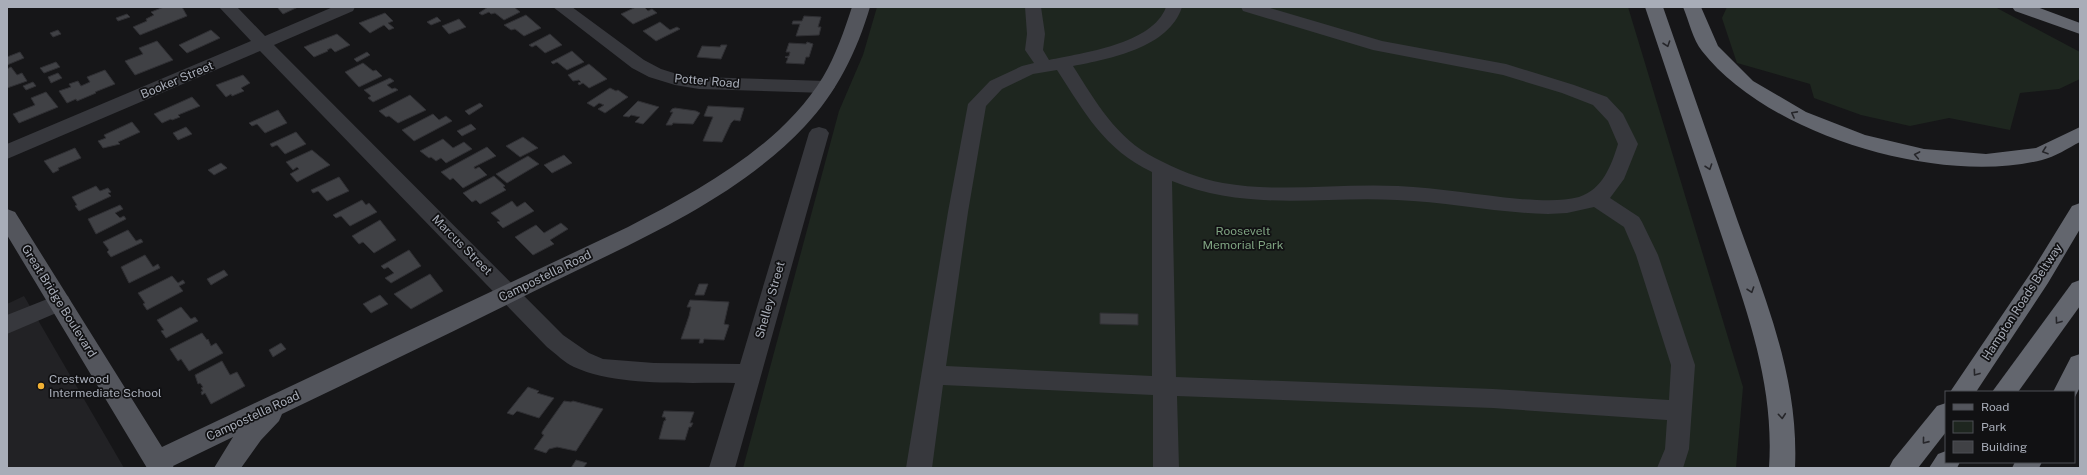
<svg xmlns="http://www.w3.org/2000/svg" width="2087" height="475" font-family="'Public Sans',sans-serif">
<rect width="100%" height="100%" fill="#161618"/>
<polygon fill="#222225" points="24,296 124,468 7,468 7,304"/>
<g fill="#1e261f">
<polygon points="877,7 1628,7 1743,387 1736,468 743,468 839,111 863,55"/>
<polygon points="1727,7 1995,7 2080,52 2080,79 2059,89 2020,93 2010,130 1949,118 1910,126 1861,115 1814,98 1810,84 1737,63 1722,18"/>
</g>
<g fill="#404145" stroke="#303034">
<polygon points="164,7 182,7 187,16 140,35 133,27 147,21 146,19 154,15 151,12"/>
<polygon points="277,7 298,7 283,14"/>
<polygon points="488,7 514,7 520,12 504,20 495,13 491,14 489,12 482,15 479,13"/>
<polygon points="636,7 644,7 648,11 652,9 657,13 633,24 621,14"/>
<polygon points="385,13 393,21 388,23 394,28 389,30 384,25 370,33 359,23"/>
<polygon points="127,14 130,17 118,21 116,18"/>
<polygon points="526,15 541,28 524,36 515,29 511,30 504,25"/>
<polygon points="804,16 821,17 818,27 821,27 819,35 796,36 800,24 792,24 793,21 802,21"/>
<polygon points="437,17 441,21 431,25 427,22"/>
<polygon points="459,19 466,27 449,34 442,26"/>
<polygon points="660,22 670,30 677,27 680,29 656,41 643,31"/>
<polygon points="58,30 61,34 53,37 50,33"/>
<polygon points="211,30 220,38 187,53 179,45"/>
<polygon points="337,34 350,45 335,52 331,48 327,50 328,51 314,57 304,47"/>
<polygon points="550,34 562,45 545,53 536,45 532,47 529,45"/>
<polygon points="157,41 173,60 135,75 125,61 143,54 139,48"/>
<polygon points="807,42 813,44 809,57 806,57 804,64 786,63 788,58 785,57 789,56 790,52 786,52 789,43 806,44"/>
<polygon points="721,45 727,45 721,59 697,57 702,46 720,47"/>
<polygon points="572,51 584,62 567,70 557,62 553,64 551,62"/>
<polygon points="20,52 24,58 7,65 7,57"/>
<polygon points="367,52 370,55 357,62 354,59"/>
<polygon points="56,62 60,67 44,73 40,68"/>
<polygon points="363,63 373,71 376,70 382,76 359,87 345,72"/>
<polygon points="589,64 607,79 589,88 583,83 579,85 578,83 581,82 579,80 573,81 568,75"/>
<polygon points="11,67 17,75 22,73 27,81 7,88 7,69"/>
<polygon points="105,70 115,84 95,92 96,93 77,101 76,99 67,103 59,91 71,87 69,84 78,81 81,86 90,82 87,77"/>
<polygon points="58,73 62,78 51,83 48,77"/>
<polygon points="243,75 250,83 241,88 244,91 232,96 231,94 226,97 216,85"/>
<polygon points="390,78 394,81 387,85 392,89 395,88 398,90 373,102 368,98 371,96 364,90"/>
<polygon points="33,82 36,86 26,90 23,86"/>
<polygon points="610,88 616,91 618,90 628,97 605,113 598,109 604,105 599,103 594,107 587,103"/>
<polygon points="46,92 58,107 19,123 13,114 35,105 31,98"/>
<polygon points="410,95 426,110 398,123 389,116 386,117 379,111"/>
<polygon points="192,97 200,106 178,115 180,117 172,120 171,119 162,123 154,114"/>
<polygon points="638,101 659,107 643,124 635,122 640,117 631,115 629,117 623,116"/>
<polygon points="480,103 483,106 469,115 465,111"/>
<polygon points="708,106 744,108 740,121 734,120 731,123 722,142 703,141 713,117 704,116"/>
<polygon points="675,108 696,111 700,113 693,124 673,123 672,125 666,125 673,112 670,112 672,109"/>
<polygon points="278,110 287,123 265,133 257,124 252,126 249,123"/>
<polygon points="433,114 439,120 446,116 452,121 414,141 402,130"/>
<polygon points="132,122 140,132 118,142 120,144 103,148 98,141 106,138 104,135"/>
<polygon points="471,124 476,129 462,136 457,131"/>
<polygon points="186,127 192,134 178,140 173,133"/>
<polygon points="296,132 306,144 285,154 277,145 272,147 270,144"/>
<polygon points="523,137 538,148 520,157 506,146"/>
<polygon points="443,139 453,148 464,142 472,149 446,163 441,158 436,161 431,157 429,158 420,151"/>
<polygon points="487,147 496,156 474,167 475,169 479,167 487,175 463,188 453,178 450,180 441,172"/>
<polygon points="75,148 81,158 58,168 59,170 53,173 44,161"/>
<polygon points="312,150 330,165 297,182 290,174 299,169 297,167 293,170 286,162"/>
<polygon points="564,155 572,163 552,173 544,165"/>
<polygon points="528,156 539,164 507,183 496,174"/>
<polygon points="221,163 227,168 214,175 208,170"/>
<polygon points="494,176 505,186 503,187 506,190 480,204 476,200 472,202 463,193"/>
<polygon points="339,177 349,191 327,201 318,191 313,193 311,190"/>
<polygon points="96,186 100,191 108,188 111,192 108,193 111,196 79,211 75,206 77,205 72,197"/>
<polygon points="362,200 366,205 369,203 377,212 350,226 341,216 336,218 333,215"/>
<polygon points="512,201 517,207 525,202 534,211 503,228 497,222 500,221 491,213"/>
<polygon points="120,205 123,209 115,213 120,218 124,216 126,219 96,234 88,219"/>
<polygon points="380,220 396,240 374,253 363,242 359,244 352,236"/>
<polygon points="561,223 568,229 550,240 554,244 533,255 515,237 536,225 544,233"/>
<polygon points="128,230 136,241 141,239 143,242 111,257 107,252 109,250 103,242"/>
<polygon points="409,250 421,266 391,283 385,278 394,273 388,267 384,269 381,266"/>
<polygon points="145,255 153,267 158,264 160,268 129,283 121,267"/>
<polygon points="224,270 228,275 211,285 207,279"/>
<polygon points="430,274 443,291 411,309 394,294"/>
<polygon points="172,276 178,283 183,280 185,283 179,286 183,291 147,310 143,304 145,303 138,293"/>
<polygon points="699,284 708,284 704,295 695,295"/>
<polygon points="380,295 388,304 371,313 363,304"/>
<polygon points="690,300 729,302 724,324 729,325 724,340 704,339 703,343 699,343 700,339 681,339 689,316 691,307 687,307"/>
<polygon points="181,307 191,319 195,317 198,321 166,338 161,331 164,330 157,320"/>
<polygon points="1100,313 1138,314 1138,325 1100,324"/>
<polygon points="202,333 207,340 208,339 211,346 216,343 223,353 189,371 181,359 178,361 170,349"/>
<polygon points="281,343 286,349 273,357 269,350"/>
<polygon points="222,361 230,375 237,372 245,386 211,404 205,393 202,395 201,392 203,391 201,388 203,387 200,383 198,384 195,375"/>
<polygon points="528,387 539,391 537,393 554,398 539,418 517,411 513,415 507,413"/>
<polygon points="564,401 571,402 573,401 603,409 576,451 557,447 549,449 546,453 534,449 544,435 542,434 542,432"/>
<polygon points="664,411 694,412 690,423 693,423 691,427 689,427 685,440 659,439 664,421 666,420 665,417 662,417"/>
<polygon points="576,460 587,463 583,468 571,468"/>
</g>
<g fill="none" stroke-linecap="round" stroke-linejoin="round">
<g fill="#37383d" fill-rule="evenodd">
<path d="M219 7H237L265 36 333 7H355L353 11 274 45 563 335 589 353 603 359 654 363 740 364 809 133 812 129 819 127 826 129 829 133 735 468H709L735 383C686 382 618 387 574 367 565 363 556 354 547 347L260 51 7 159V144L251 41Z"/>
<polygon points="553,7 572,7 644,60 661,69 677,74 699,77 826,81 832,83 835,87 832,91 826,93 699,89 675,85 649,77 632,68"/>
<path d="M1025 7H1041L1045 34 1043 50 1049 60C1082 53 1153 44 1166 7H1182C1169 48 1109 59 1073 66 1096 102 1116 138 1155 158 1176 169 1200 179 1223 183 1280 193 1340 183 1398 186 1439 188 1479 195 1520 199 1539 200 1560 202 1579 197 1603 189 1611 166 1618 144L1608 121 1593 105 1562 93 1503 75 1373 50 1243 11 1241 7H1267L1382 41 1506 64 1574 85 1607 97 1623 114 1638 144 1624 179 1610 198 1639 217 1642 222 1658 255 1695 365 1689 449 1683 468H1657L1665 449 1667 420 1493 408 1177 396 1179 468H1153V395L943 385 932 468H906L948 212 968 104 990 81 1022 66 1034 63 1025 50 1027 34ZM1057 70C1085 113 1104 149 1152 172V376L946 366 968 212 986 106 1002 89 1033 74ZM1172 181C1248 212 1319 196 1397 200 1448 202 1498 213 1548 214L1567 213 1594 207 1624 227 1636 255 1671 365 1669 400 1493 389 1176 377Z"/>
<polygon points="60,294 68,296 71,302 68,308 7,334 7,315"/>
</g>
<path fill="#53555c" fill-rule="evenodd" d="M852 7H870C857 51 837 92 805 126 737 198 643 238 555 281 464 326 374 370 282 414L279 421 261 440 241 468H214L233 437 173 466 174 468H147L7 235V209L15 212 162 447 628 227C698 191 781 146 823 77 836 55 844 31 852 7Z"/>
<g fill="#63666e" fill-rule="evenodd">
<path d="M1645 7H1663C1688 79 1713 150 1738 222 1767 303 1799 380 1795 468H1769C1775 380 1744 304 1717 222 1693 150 1669 79 1645 7Z"/>
<path d="M1683 7H1701L1718 46 1753 81 1806 112 1865 135 1924 149 1986 154 2036 148 2080 127V142C2068 148 2055 157 2042 160 1940 186 1767 135 1702 51 1693 40 1689 21 1683 7Z"/>
<polygon points="2012,7 2037,7 2080,23 2080,34 2015,11"/>
<polygon points="2080,203 2080,229 2048,283 1976,392 1950,392 2032,271 2072,206"/>
<polygon points="2080,280 2080,306 2018,392 1992,392 2072,283"/>
<polygon points="2080,354 2080,387 2074,399 2074,392 2053,392 2071,357"/>
<polygon points="1946,403 1946,432 1918,468 1889,468 1893,460 1937,406"/>
<polygon points="1946,451 1946,462 1960,462 1957,468 1929,468 1938,454"/>
<polygon points="2015,462 2042,462 2039,468 2012,468"/>
</g>
</g>
<defs><path id="oneway-chevron" d="M-2-3.5L2.5 0L-2 3.5" fill="none" stroke-width="1.6" stroke-linecap="round" stroke-linejoin="round"/></defs>
<g stroke="#26262a">
<use href="#oneway-chevron" transform="translate(1667 44) rotate(71)"/>
<use href="#oneway-chevron" transform="translate(1794 114) rotate(-152)"/>
<use href="#oneway-chevron" transform="translate(2045 151) rotate(161)"/>
<use href="#oneway-chevron" transform="translate(1917 155) rotate(-169)"/>
<use href="#oneway-chevron" transform="translate(1709 167) rotate(71)"/>
<use href="#oneway-chevron" transform="translate(1751 290) rotate(71)"/>
<use href="#oneway-chevron" transform="translate(2058 321) rotate(126)"/>
<use href="#oneway-chevron" transform="translate(1976 373) rotate(126)"/>
<use href="#oneway-chevron" transform="translate(1782 416) rotate(85)"/>
<use href="#oneway-chevron" transform="translate(1925 441) rotate(129)"/>
</g>
<circle fill="#f2b134" stroke="#111113" stroke-width="1.5" cx="41" cy="386" r="4"/>
<g text-anchor="middle" dominant-baseline="central" stroke-width="3.5" stroke-linejoin="round" paint-order="stroke">
<g font-size="12" fill="#a8adb8" stroke="#111113">
<text transform="translate(177 80) rotate(-23)">Booker Street</text>
<text transform="translate(707 81) rotate(5)">Potter Road</text>
<text transform="translate(462 245) rotate(45)">Marcus Street</text>
<text transform="translate(545 276) rotate(-26)">Campostella Road</text>
<text transform="translate(770 300) rotate(-74)">Shelley Street</text>
<text transform="translate(59 301) rotate(58)">Great Bridge Boulevard</text>
<text transform="translate(2022 302) rotate(-57)">Hampton Roads Beltway</text>
<text transform="translate(253 416) rotate(-25)">Campostella Road</text>
</g>
<g font-size="12" fill="#7fa381" stroke="#111113">
<text x="1243" y="231">Roosevelt<tspan x="1243" dy="14">Memorial Park</tspan></text>
</g>
<g font-size="12" fill="#a8adb8" stroke="#111113" text-anchor="start">
<text x="49" y="379">Crestwood<tspan x="49" dy="14">Intermediate School</tspan></text>
</g>
</g>
<rect width="2087" height="475" fill="none" stroke="#a8adb8" stroke-width="16"/>
<rect x="1945" y="391" width="130" height="72" fill="#111113" stroke="#4d4f55"/>
<rect x="1953" y="404" width="20" height="6" fill="#53555c" stroke="#4d4f55"/>
<text x="1981" y="411" font-size="12" fill="#a8adb8">Road</text>
<rect x="1953" y="421" width="20" height="12" fill="#1e261f" stroke="#4d4f55"/>
<text x="1981" y="431" font-size="12" fill="#a8adb8">Park</text>
<rect x="1953" y="441" width="20" height="12" fill="#404145" stroke="#4d4f55"/>
<text x="1981" y="451" font-size="12" fill="#a8adb8">Building</text>
</svg>
